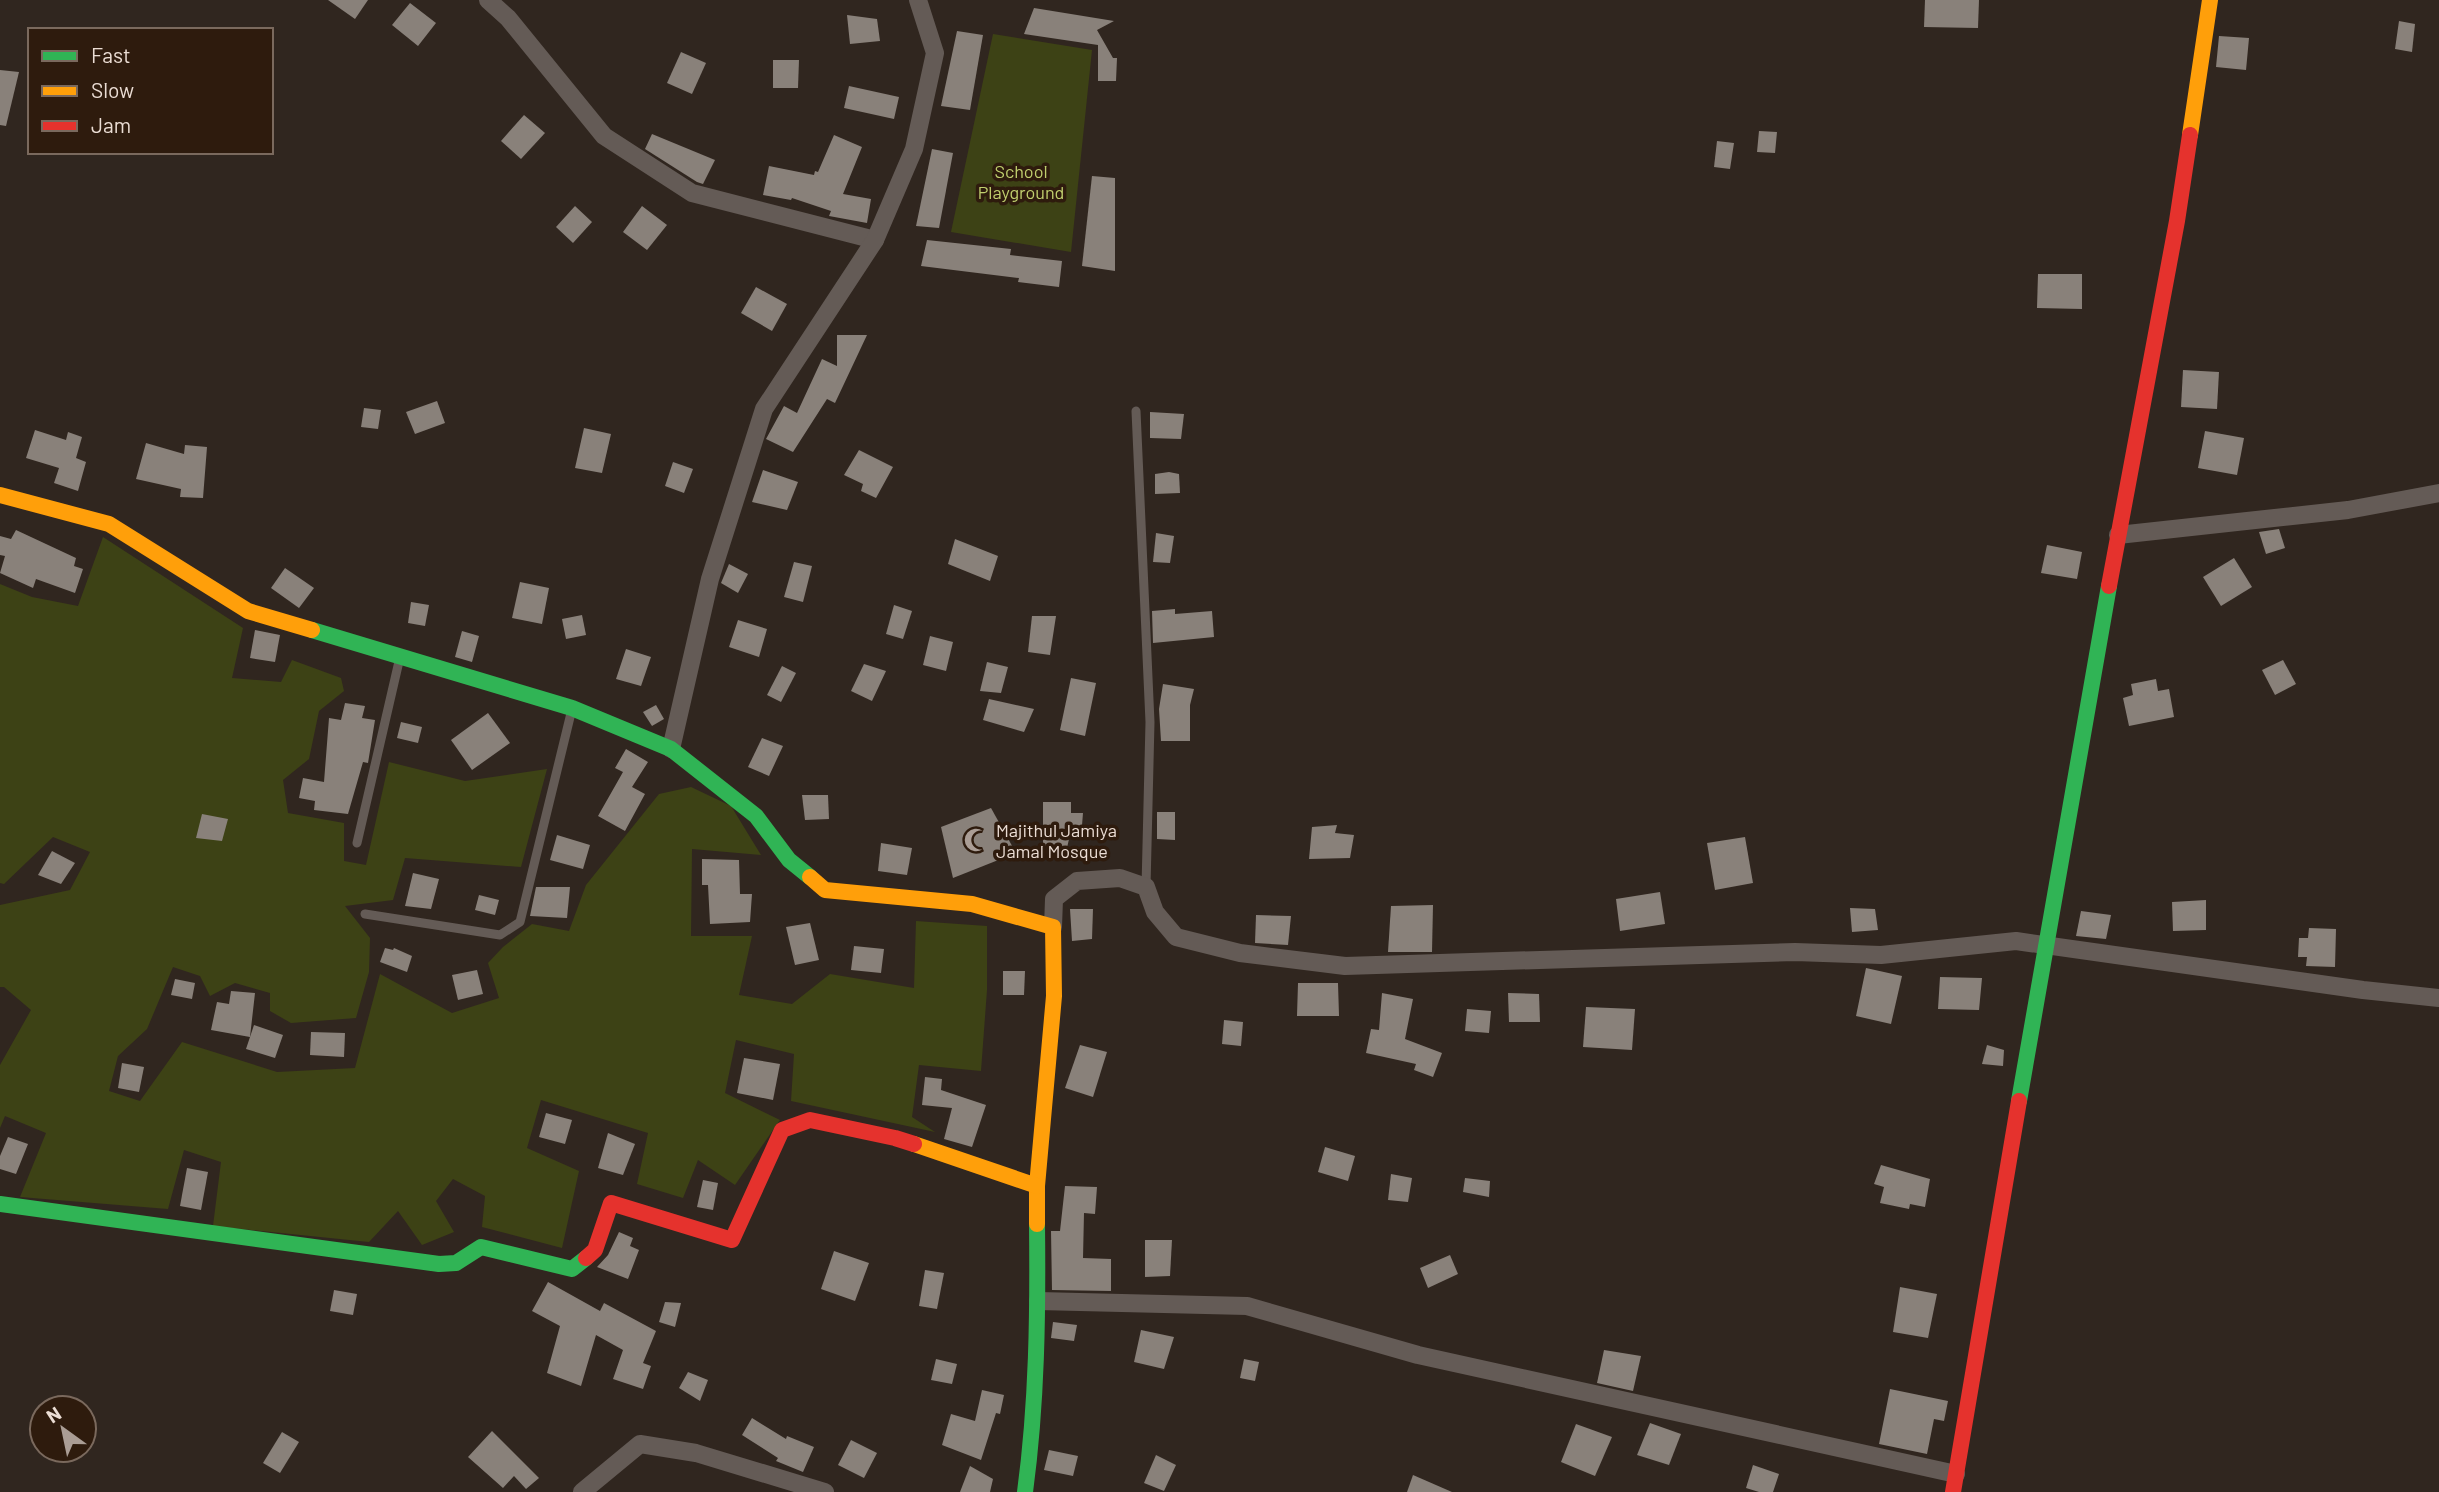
<svg xmlns="http://www.w3.org/2000/svg" width="2439" height="1492" font-family="Barlow,sans-serif">
<rect width="100%" height="100%" fill="#30261f"/>
<g fill="#3d4215">
<polygon points="993,34 1092,50 1071,252 951,232"/>
<polygon points="103,537 243,628 232,678 281,682 292,660 341,678 344,691 319,711 309,759 283,780 288,813 344,823 344,861 366,865 389,762 465,781 547,769 521,867 405,858 393,900 345,906 370,938 369,972 356,1018 291,1023 270,1011 270,993 235,983 210,996 200,976 173,967 147,1029 118,1056 109,1091 140,1101 182,1042 277,1072 355,1068 380,974 452,1013 499,998 488,963 503,947 532,924 569,931 586,885 659,794 691,787 731,806 761,855 692,849 691,936 752,936 739,995 792,1004 830,974 914,988 916,921 987,926 987,990 981,1071 919,1065 912,1117 935,1132 791,1101 794,1054 736,1040 725,1093 780,1120 735,1185 698,1160 683,1198 637,1184 648,1133 541,1100 527,1148 579,1171 562,1248 482,1227 485,1196 453,1179 436,1201 454,1232 422,1245 398,1211 369,1242 213,1226 221,1162 184,1150 168,1209 20,1197 46,1133 5,1116 0,1128 0,1065 31,1010 4,987 0,987 0,905 70,890 90,852 53,837 4,884 0,883 0,584 32,597 78,606"/>
</g>
<g fill="#89817a">
<polygon points="328,0 368,0 355,19"/>
<polygon points="1925,0 1979,0 1978,28 1924,27"/>
<polygon points="410,3 436,23 418,46 392,25"/>
<polygon points="1034,8 1114,21 1097,30 1113,58 1117,58 1116,81 1098,81 1098,45 1024,34"/>
<polygon points="847,15 877,19 880,41 850,44"/>
<polygon points="2399,21 2415,24 2412,52 2395,49"/>
<polygon points="957,31 983,35 970,110 941,106"/>
<polygon points="2219,36 2249,38 2246,70 2216,67"/>
<polygon points="681,52 706,63 692,94 667,83"/>
<polygon points="773,60 799,60 798,88 773,88"/>
<polygon points="0,70 19,72 6,126 0,125"/>
<polygon points="849,86 899,97 894,119 844,108"/>
<polygon points="524,115 545,133 521,159 501,141"/>
<polygon points="1759,131 1777,132 1775,153 1757,152"/>
<polygon points="652,134 715,160 703,184 697,182 645,149"/>
<polygon points="834,135 862,147 843,194 871,199 867,223 829,216 831,211 792,198 791,200 763,195 769,166 814,175 815,171 818,172"/>
<polygon points="1717,141 1734,143 1730,169 1714,167"/>
<polygon points="932,149 953,153 939,228 916,226"/>
<polygon points="1092,176 1115,178 1115,271 1082,266"/>
<polygon points="575,206 592,222 573,243 556,227"/>
<polygon points="642,206 667,225 647,250 623,232"/>
<polygon points="927,240 1011,249 1010,255 1062,261 1059,287 1018,282 1019,278 921,266"/>
<polygon points="2038,274 2082,274 2082,309 2037,308"/>
<polygon points="756,287 787,304 772,331 741,313"/>
<polygon points="837,335 867,335 835,403 827,399 793,452 766,439 784,406 797,413 822,359 837,366"/>
<polygon points="2183,370 2219,372 2217,409 2181,407"/>
<polygon points="437,401 445,423 415,434 406,412"/>
<polygon points="364,408 381,410 378,429 361,427"/>
<polygon points="1150,412 1184,414 1181,439 1150,438"/>
<polygon points="584,428 611,434 602,473 575,468"/>
<polygon points="35,430 66,440 68,432 82,437 76,458 86,462 78,491 54,483 59,468 26,458"/>
<polygon points="2205,431 2244,438 2237,475 2198,468"/>
<polygon points="146,443 184,454 185,445 207,447 203,498 180,497 181,489 136,479"/>
<polygon points="859,450 893,467 876,498 861,491 863,484 844,475"/>
<polygon points="673,462 693,469 684,493 665,486"/>
<polygon points="763,470 798,482 787,510 752,502"/>
<polygon points="1169,472 1179,474 1180,493 1155,494 1155,474"/>
<polygon points="2279,529 2285,548 2266,554 2259,532"/>
<polygon points="16,530 76,558 74,566 83,569 75,593 36,579 33,588 0,573 5,556 0,555 0,536 11,539"/>
<polygon points="1156,533 1174,536 1170,563 1153,562"/>
<polygon points="955,539 998,556 990,581 948,564"/>
<polygon points="2047,545 2082,552 2077,579 2041,573"/>
<polygon points="2234,558 2252,587 2221,606 2203,577"/>
<polygon points="794,562 812,566 803,602 784,597"/>
<polygon points="729,564 748,574 738,593 721,583"/>
<polygon points="285,568 314,588 299,608 271,588"/>
<polygon points="520,582 549,588 542,624 512,618"/>
<polygon points="411,602 429,605 425,626 408,623"/>
<polygon points="894,605 912,611 903,639 886,634"/>
<polygon points="1175,609 1175,614 1212,611 1214,637 1153,643 1152,611"/>
<polygon points="582,615 586,635 566,639 562,619"/>
<polygon points="1032,616 1056,616 1050,655 1028,652"/>
<polygon points="738,620 767,629 759,657 729,647"/>
<polygon points="255,630 280,635 275,662 250,658"/>
<polygon points="462,631 479,636 472,662 455,657"/>
<polygon points="930,636 953,642 946,671 923,665"/>
<polygon points="626,649 651,657 641,686 616,679"/>
<polygon points="2283,660 2296,684 2275,695 2262,670"/>
<polygon points="987,662 1008,667 1001,693 980,691"/>
<polygon points="864,664 886,671 872,701 851,691"/>
<polygon points="782,666 796,673 781,702 767,695"/>
<polygon points="1071,678 1096,683 1085,736 1060,730"/>
<polygon points="2156,679 2158,691 2169,689 2174,717 2129,726 2123,698 2133,695 2131,684"/>
<polygon points="1163,684 1194,689 1190,705 1190,741 1161,741 1159,709"/>
<polygon points="989,699 1034,709 1024,732 983,720"/>
<polygon points="345,703 365,706 362,718 375,720 368,763 363,762 348,814 314,810 315,801 299,798 303,778 324,782 329,718 341,720"/>
<polygon points="656,705 664,719 652,726 643,712"/>
<polygon points="488,713 510,743 472,770 451,740"/>
<polygon points="401,722 422,727 418,743 397,738"/>
<polygon points="762,738 783,746 769,776 748,767"/>
<polygon points="626,749 648,762 632,787 645,794 625,831 598,816 623,772 615,768"/>
<polygon points="802,795 828,795 829,819 805,820"/>
<polygon points="1043,802 1071,802 1071,813 1083,813 1081,838 1069,839 1067,848 1043,846"/>
<polygon points="991,808 1016,853 953,878 941,827"/>
<polygon points="1157,812 1175,812 1175,840 1157,839"/>
<polygon points="202,814 228,819 222,841 196,838"/>
<polygon points="1337,825 1335,833 1354,835 1350,858 1309,859 1312,827"/>
<polygon points="557,835 590,845 583,869 550,860"/>
<polygon points="1745,837 1753,883 1715,890 1707,843"/>
<polygon points="881,843 912,848 907,875 878,871"/>
<polygon points="52,851 75,863 61,884 38,875"/>
<polygon points="702,859 739,860 740,894 752,894 750,922 710,924 708,885 702,885"/>
<polygon points="413,873 439,879 431,909 405,906"/>
<polygon points="536,887 570,887 567,918 530,916"/>
<polygon points="1660,892 1665,924 1620,931 1616,899"/>
<polygon points="479,895 499,900 495,915 475,910"/>
<polygon points="2206,900 2206,930 2173,931 2172,902"/>
<polygon points="1433,905 1432,952 1388,952 1391,906"/>
<polygon points="1850,908 1875,909 1878,930 1852,932"/>
<polygon points="1070,909 1093,909 1092,939 1072,941"/>
<polygon points="2081,911 2111,915 2106,939 2076,936"/>
<polygon points="1256,915 1291,916 1288,945 1255,943"/>
<polygon points="810,923 819,960 795,965 786,927"/>
<polygon points="2309,928 2336,929 2335,967 2306,966 2307,957 2298,957 2299,938 2308,938"/>
<polygon points="854,946 884,949 881,973 851,970"/>
<polygon points="385,948 393,950 394,948 412,956 407,972 380,962"/>
<polygon points="1866,968 1902,976 1891,1024 1856,1016"/>
<polygon points="477,970 483,994 458,1000 452,975"/>
<polygon points="1003,971 1025,971 1024,995 1003,995"/>
<polygon points="1940,977 1982,978 1979,1010 1938,1009"/>
<polygon points="175,979 195,983 192,999 171,995"/>
<polygon points="1298,983 1338,983 1339,1016 1297,1016"/>
<polygon points="231,991 255,993 250,1037 211,1030 217,1002 229,1004"/>
<polygon points="1382,993 1413,999 1405,1039 1442,1053 1433,1077 1414,1070 1416,1064 1366,1053 1371,1029 1379,1030"/>
<polygon points="1508,993 1539,994 1540,1022 1509,1022"/>
<polygon points="1586,1007 1635,1009 1632,1050 1583,1047"/>
<polygon points="1467,1009 1491,1011 1489,1033 1465,1031"/>
<polygon points="1224,1020 1243,1022 1241,1046 1222,1044"/>
<polygon points="254,1025 283,1035 275,1058 246,1049"/>
<polygon points="311,1032 345,1033 344,1057 310,1055"/>
<polygon points="1080,1045 1107,1052 1093,1097 1065,1088"/>
<polygon points="1987,1045 2004,1050 2003,1066 1982,1064"/>
<polygon points="744,1058 780,1064 773,1100 737,1093"/>
<polygon points="122,1063 144,1067 139,1092 118,1088"/>
<polygon points="925,1077 942,1079 941,1090 986,1105 972,1147 944,1139 952,1108 922,1105"/>
<polygon points="546,1113 572,1120 565,1144 539,1137"/>
<polygon points="608,1133 635,1144 623,1175 598,1168"/>
<polygon points="8,1137 28,1144 16,1174 0,1169 0,1156"/>
<polygon points="1325,1147 1355,1156 1348,1181 1318,1172"/>
<polygon points="1881,1165 1930,1179 1925,1207 1910,1204 1909,1209 1880,1203 1884,1187 1874,1184"/>
<polygon points="187,1168 208,1172 201,1210 180,1206"/>
<polygon points="1391,1174 1412,1178 1408,1202 1388,1200"/>
<polygon points="1465,1178 1490,1181 1489,1197 1463,1192"/>
<polygon points="703,1180 718,1183 713,1210 697,1207"/>
<polygon points="1065,1186 1097,1187 1095,1214 1084,1213 1083,1258 1111,1259 1111,1291 1052,1290 1051,1231 1060,1231"/>
<polygon points="619,1232 633,1238 630,1246 639,1250 628,1279 597,1267 608,1255"/>
<polygon points="1145,1240 1172,1240 1170,1276 1145,1277"/>
<polygon points="834,1251 869,1263 855,1301 821,1289"/>
<polygon points="1450,1255 1458,1274 1428,1288 1420,1268"/>
<polygon points="925,1270 944,1273 937,1309 919,1306"/>
<polygon points="548,1282 600,1311 604,1303 656,1331 643,1363 651,1366 643,1389 613,1379 623,1350 596,1335 581,1386 547,1373 560,1326 532,1311"/>
<polygon points="1900,1287 1937,1294 1928,1338 1893,1332"/>
<polygon points="334,1290 357,1294 353,1315 330,1311"/>
<polygon points="665,1302 681,1303 675,1327 659,1322"/>
<polygon points="1053,1322 1077,1325 1074,1341 1051,1338"/>
<polygon points="1141,1330 1174,1337 1164,1369 1134,1362"/>
<polygon points="1604,1350 1641,1356 1633,1391 1597,1383"/>
<polygon points="936,1359 957,1364 952,1384 931,1380"/>
<polygon points="1244,1359 1259,1362 1255,1381 1240,1378"/>
<polygon points="688,1372 708,1380 700,1401 679,1388"/>
<polygon points="1890,1389 1948,1401 1944,1421 1934,1419 1927,1454 1879,1444"/>
<polygon points="982,1390 1004,1395 1000,1414 996,1413 981,1460 942,1445 951,1414 975,1421"/>
<polygon points="752,1418 786,1439 787,1436 814,1447 803,1472 776,1461 778,1458 742,1435"/>
<polygon points="1650,1423 1681,1434 1669,1465 1637,1455"/>
<polygon points="1576,1424 1612,1437 1595,1476 1561,1462"/>
<polygon points="492,1431 539,1478 526,1489 514,1476 503,1488 468,1457"/>
<polygon points="282,1432 299,1442 280,1473 263,1463"/>
<polygon points="851,1440 877,1453 864,1478 838,1465"/>
<polygon points="1049,1450 1078,1456 1073,1476 1044,1470"/>
<polygon points="1156,1455 1176,1465 1164,1491 1144,1483"/>
<polygon points="1753,1465 1779,1474 1773,1492 1759,1492 1746,1488"/>
<polygon points="970,1466 993,1479 990,1492 960,1492"/>
<polygon points="1413,1475 1452,1492 1407,1492"/>
</g>
<g fill="none" stroke-linecap="round" stroke-linejoin="round">
<g stroke="#645b56" stroke-width="9">
<polyline points="1136,411 1150,722 1146,887"/>
<polyline points="357,843 400,657"/>
<polyline points="365,914 500,935 520,922 572,709"/>
</g>
<g stroke="#645b56" stroke-width="18">
<polyline points="488,0 508,18 604,136 692,193 875,240"/>
<polyline points="2118,535 2348,510 2439,493"/>
<polyline points="671,749 710,579 764,409 875,240 914,149 935,53 918,0"/>
<polyline points="1053,927 1054,899 1077,881 1120,878 1146,887 1155,912 1176,937 1240,953 1345,966 1795,952 1881,955 2016,941 2363,990 2439,998"/>
<polyline points="1038,1301 1247,1306 1418,1355 1956,1474"/>
<polyline points="582,1492 640,1444 696,1453 825,1492"/>
</g>
<g stroke="#30b455" stroke-width="16">
<polyline points="312,630 572,708 671,749 756,816 789,860 810,877"/>
<polyline points="2019,1101 2109,586"/>
<polyline points="0,1204 439,1264 456,1263 481,1247 572,1269 586,1258"/>
<path d="M1025 1492C1037 1403 1038 1313 1037 1224"/>
</g>
<g stroke="#ff9f0a" stroke-width="16">
<polyline points="2190,135 2210,0"/>
<polyline points="0,495 109,524 248,611 312,630"/>
<polyline points="810,877 825,890 972,904 1053,927 1054,996 1037,1186 1037,1224"/>
<polyline points="914,1144 1037,1186"/>
</g>
<g stroke="#e5322d" stroke-width="16">
<polyline points="2109,586 2177,221 2190,135"/>
<polyline points="586,1258 595,1250 611,1203 732,1240 782,1130 810,1120 895,1138 914,1144"/>
<polyline points="1953,1492 2019,1101"/>
</g>
</g>
<defs>
<g id="mosque-bare" transform="scale(1.89)"><path d="M3.5-4.9A6 6 0 1 0 3.5 4.9A5 5 0 1 1 3.5-4.9Z" fill="#aa9d95" stroke="#2e1b0d" stroke-width="2.5" paint-order="stroke"/></g>
</defs>
<g fill-rule="evenodd">
<use href="#mosque-bare" x="976" y="840"/>
</g>
<g text-anchor="middle" dominant-baseline="central" stroke-width="7" stroke-linejoin="round" paint-order="stroke">
<g font-size="18" fill="#c0cf6e" stroke="#2e1b0d">
<text x="1021" y="171">School<tspan x="1021" dy="21">Playground</tspan></text>
</g>
<g font-size="18" fill="#ebddd4" stroke="#2e1b0d" text-anchor="start">
<text x="996" y="830">Majithul Jamiya<tspan x="996" dy="21">Jamal Mosque</tspan></text>
</g>
</g>
<rect x="28" y="28" width="245" height="126" fill="#2e1b0d" stroke="#7a695d" stroke-width="2"/>
<rect x="42" y="51" width="35" height="10" fill="#30b455" stroke="#7a695d" stroke-width="2"/>
<text x="91" y="63" font-size="21" fill="#ebddd4">Fast</text>
<rect x="42" y="86" width="35" height="10" fill="#ff9f0a" stroke="#7a695d" stroke-width="2"/>
<text x="91" y="98" font-size="21" fill="#ebddd4">Slow</text>
<rect x="42" y="121" width="35" height="10" fill="#e5322d" stroke="#7a695d" stroke-width="2"/>
<text x="91" y="133" font-size="21" fill="#ebddd4">Jam</text>
<g transform="translate(63 1429) rotate(327)"><circle r="33" fill="#2e1b0d" stroke="#7a695d" stroke-width="2"/>
<path d="M0-5L12 26L0 18L-12 26Z" fill="#aa9d95"/>
<text y="-10" font-size="19" font-weight="bold" text-anchor="middle" fill="#ebddd4">N</text>
</g>
</svg>
